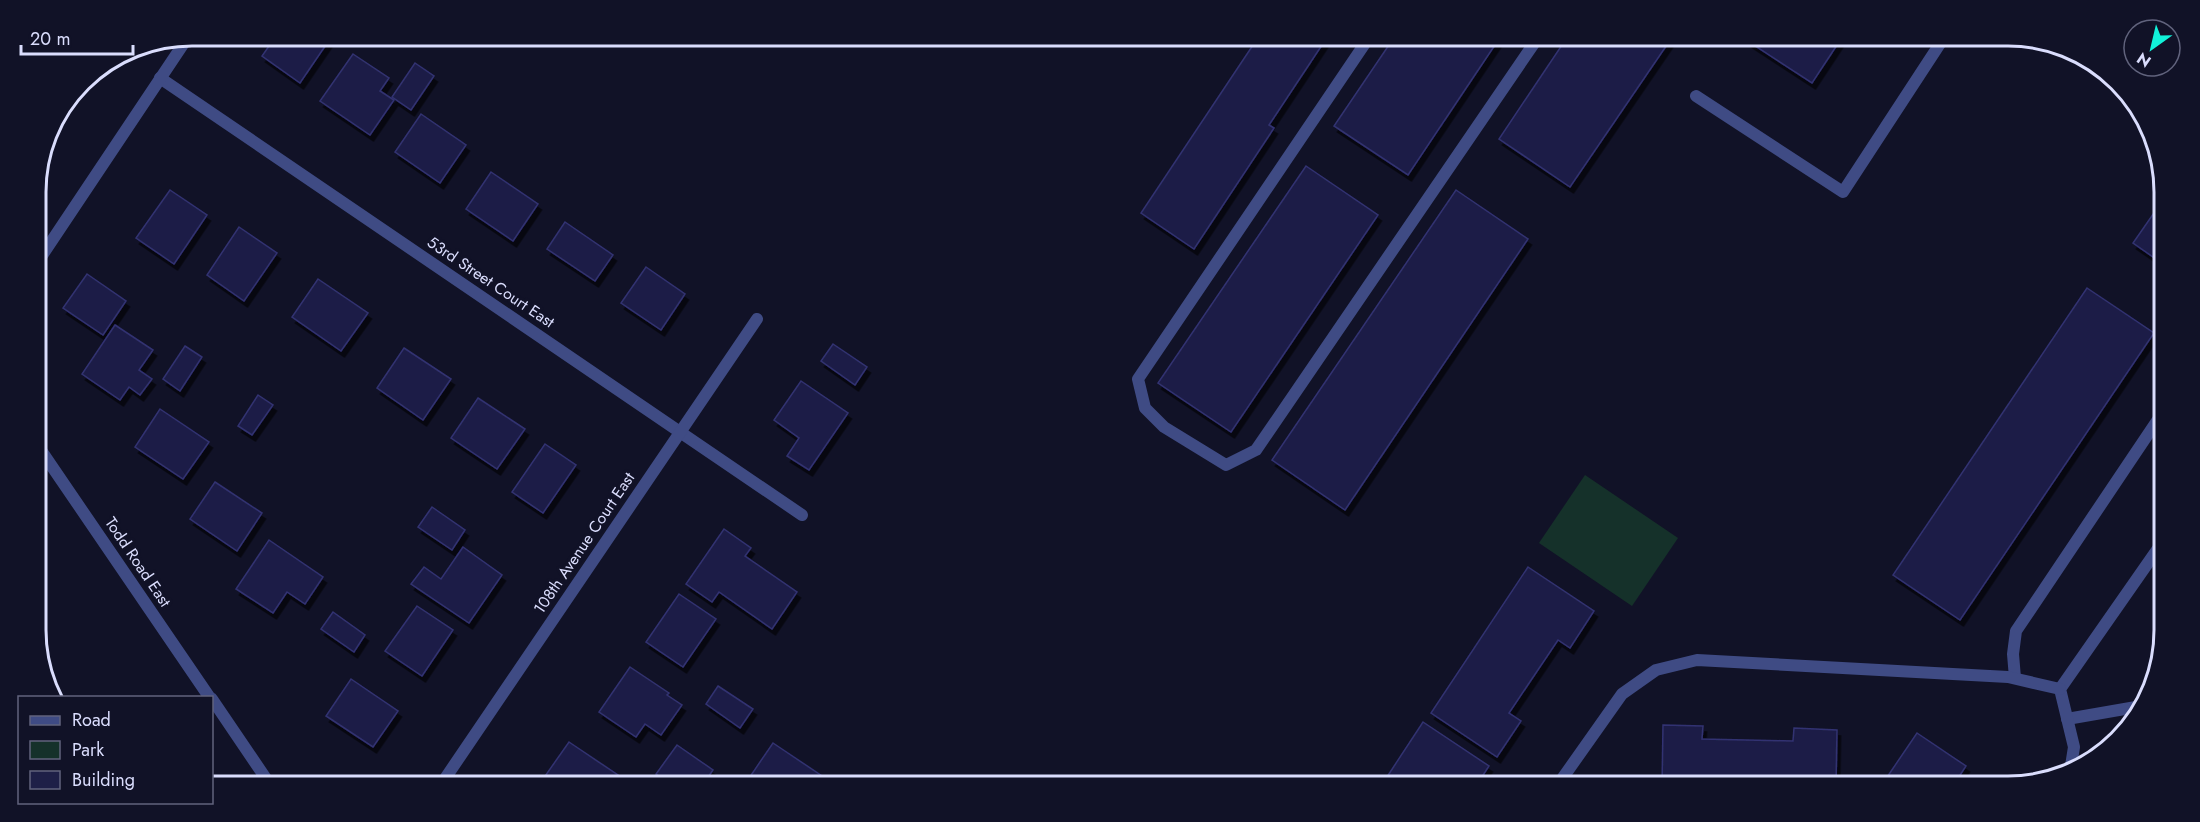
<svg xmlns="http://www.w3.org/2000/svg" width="2200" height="822" font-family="Jost,sans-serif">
<defs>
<filter id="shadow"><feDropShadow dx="3.5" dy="6" stdDeviation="0" flood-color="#0009"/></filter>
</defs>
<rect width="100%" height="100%" fill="#111227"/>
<polygon fill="#15312a" points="1585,475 1678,538 1632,606 1539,543"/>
<g fill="#1e1f47" stroke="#323272" stroke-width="1.5" filter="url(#shadow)">
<polygon points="276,36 332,36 300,83 262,56"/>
<polygon points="1259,36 1328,36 1269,125 1274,128 1194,249 1141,213"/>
<polygon points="1395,36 1501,36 1408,175 1334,126"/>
<polygon points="1568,36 1673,36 1570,187 1499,139"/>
<polygon points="1740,36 1843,36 1812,83"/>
<polygon points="353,54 389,78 380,91 394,100 370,135 320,101"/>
<polygon points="415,63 434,76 411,110 392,97"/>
<polygon points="421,114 466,145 440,183 395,152"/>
<polygon points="1306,166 1378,215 1231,432 1158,383"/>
<polygon points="491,172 538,204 513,241 466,209"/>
<polygon points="170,190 207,215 174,264 136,238"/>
<polygon points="1456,190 1528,239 1345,510 1272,460"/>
<polygon points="2163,200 2163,264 2133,243"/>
<polygon points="565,222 613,255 595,281 547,249"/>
<polygon points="239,227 277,253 244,301 207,275"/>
<polygon points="646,267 685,294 661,330 621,303"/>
<polygon points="87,274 126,301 103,335 63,308"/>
<polygon points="318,279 368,313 341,351 292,317"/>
<polygon points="2087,288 2154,333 1960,620 1893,575"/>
<polygon points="115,325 153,350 139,370 152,379 140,395 129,387 120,400 82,374"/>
<polygon points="833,344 867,367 855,385 821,361"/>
<polygon points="185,346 202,357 180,391 163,379"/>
<polygon points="404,348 451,379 423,420 377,388"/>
<polygon points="801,381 848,413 809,470 787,456 799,438 774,420"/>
<polygon points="258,395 273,405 252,435 238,426"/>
<polygon points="478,398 525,429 497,469 451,438"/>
<polygon points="160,409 209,442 183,479 135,447"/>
<polygon points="545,444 576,465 543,513 512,492"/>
<polygon points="215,482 262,513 237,551 190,519"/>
<polygon points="432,507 465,530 452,550 418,527"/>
<polygon points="724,529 751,548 745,556 797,592 772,629 719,592 712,602 686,584"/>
<polygon points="269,540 323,577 305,604 287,592 273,613 236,589"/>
<polygon points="463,547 502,575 469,623 411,584 424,567 441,579"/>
<polygon points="1528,567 1594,611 1570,648 1558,640 1509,713 1521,721 1497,757 1431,713"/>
<polygon points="679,594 716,619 683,667 646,642"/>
<polygon points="417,606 453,630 422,676 385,651"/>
<polygon points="333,612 365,635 354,652 321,629"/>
<polygon points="630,667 669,693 667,695 682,705 661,735 645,724 636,737 599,712"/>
<polygon points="351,679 398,711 373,747 326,716"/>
<polygon points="718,686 753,709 740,728 706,704"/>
<polygon points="1423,722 1489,766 1476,786 1381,786"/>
<polygon points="1663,725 1703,726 1702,739 1793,741 1794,728 1837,730 1836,786 1662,786"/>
<polygon points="1917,733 1966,766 1953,786 1881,786"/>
<polygon points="569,742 618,775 610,786 553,786 543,779"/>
<polygon points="773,743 837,786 748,786 745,784"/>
<polygon points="677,745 713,770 702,786 673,786 656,774"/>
</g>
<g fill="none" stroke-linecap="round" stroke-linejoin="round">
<g stroke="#3f4b84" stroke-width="12">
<polyline points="1370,36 1138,379 1145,408 1164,427 1226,465 1256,450 1539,36"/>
<polyline points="1696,96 1843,192 1945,36"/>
<polyline points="2015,678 2013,654 2016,631 2163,412"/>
<polyline points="2067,719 2136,707"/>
<polyline points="2071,766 2074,747 2060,689 2164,540"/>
<polyline points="1557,786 1622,694 1656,670 1697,660 2008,677 2060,689"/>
</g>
<g stroke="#3f4b84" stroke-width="12">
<polyline points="160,78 802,515"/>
<polyline points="37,263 188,37"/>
<polyline points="38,446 210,698"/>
<polyline points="212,699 271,786"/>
<polyline points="440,786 757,319"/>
</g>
</g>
<g text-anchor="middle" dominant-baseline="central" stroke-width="6" stroke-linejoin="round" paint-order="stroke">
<g font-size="16" fill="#daddfd" stroke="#111227">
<text transform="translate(491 282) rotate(34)">53rd Street Court East</text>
<text transform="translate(584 543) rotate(-56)">108th Avenue Court East</text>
<text transform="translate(138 562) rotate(56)">Todd Road East</text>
</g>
</g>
<path d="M0 0H2200V822H0ZM192 46H2008A146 146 0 0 1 2154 192V630A146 146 0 0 1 2008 776H192A146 146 0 0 1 46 630V192A146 146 0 0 1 192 46Z" fill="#111227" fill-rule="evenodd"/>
<path fill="none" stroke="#daddfd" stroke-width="3" d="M192 46H2008A146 146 0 0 1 2154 192V630A146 146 0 0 1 2008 776H192A146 146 0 0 1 46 630V192A146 146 0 0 1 192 46Z"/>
<rect x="18" y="696" width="195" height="108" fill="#111227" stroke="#61637d" stroke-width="1.5"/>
<rect x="30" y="716" width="30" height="9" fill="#3f4b84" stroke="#61637d" stroke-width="1.5"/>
<text x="72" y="726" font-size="18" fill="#daddfd">Road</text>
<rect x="30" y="741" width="30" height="18" fill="#15312a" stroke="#61637d" stroke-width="1.5"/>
<text x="72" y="756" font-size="18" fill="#daddfd">Park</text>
<rect x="30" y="771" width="30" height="18" fill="#1e1f47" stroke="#61637d" stroke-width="1.5"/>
<text x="72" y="786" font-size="18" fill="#daddfd">Building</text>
<g transform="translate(2152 48) rotate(214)"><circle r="28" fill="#111227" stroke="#61637d" stroke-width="1.5"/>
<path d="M0-4.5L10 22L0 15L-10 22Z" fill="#11f2d9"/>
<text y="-9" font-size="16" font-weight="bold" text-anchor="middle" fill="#daddfd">N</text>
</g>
<path d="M21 45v9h112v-9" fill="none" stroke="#daddfd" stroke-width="3"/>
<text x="30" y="45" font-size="18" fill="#daddfd" stroke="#111227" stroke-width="4.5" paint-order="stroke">20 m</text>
</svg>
